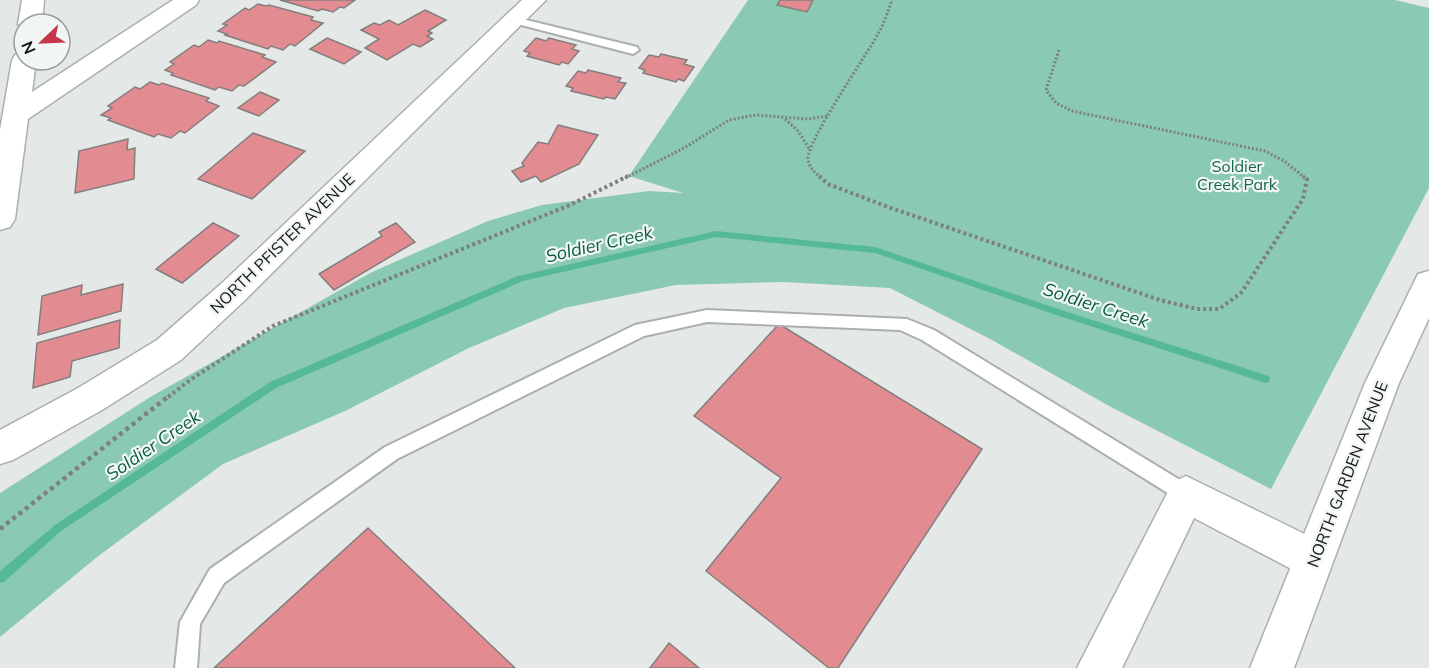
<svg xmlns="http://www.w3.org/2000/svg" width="1429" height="668" font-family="Mulish,sans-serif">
<rect width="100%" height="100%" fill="#e4e9e7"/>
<polygon fill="#8ac9b2" points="748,0 1395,0 1429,8 1429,188 1271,489 1111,407 992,340 890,288 784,282 676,285 564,308 469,348 345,411 223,464 97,557 0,637 0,493 152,396 372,272 488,221 542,205 649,191 683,193 629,176"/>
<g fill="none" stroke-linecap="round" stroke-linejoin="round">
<polygon fill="#55b999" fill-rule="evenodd" points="716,231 875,247 1058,309 1266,375 1269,376 1270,379 1269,382 1266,383 1053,314 875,253 716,237 523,281 276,388 61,531 4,582 0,583 0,571 55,525 270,382 518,276"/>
</g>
<g fill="#e28c91" stroke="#837e7e" stroke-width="1.5">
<polygon points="280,0 355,0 344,8 340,7 333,12 322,9 318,11"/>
<polygon points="780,0 813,0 807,12 777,5"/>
<polygon points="258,4 266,6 269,5 313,17 311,20 323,23 295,46 290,44 283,50 271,46 268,49 225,35 227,34 218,31 227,25 223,24 245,8 249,10"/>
<polygon points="425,10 446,20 428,31 432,33 427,36 433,39 420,47 413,44 387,60 365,48 379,39 361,30 374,23 380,25 389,20 398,25"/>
<polygon points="327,38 361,52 344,64 310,49"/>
<polygon points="536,38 546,41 549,38 576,45 572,49 579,51 568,64 562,62 559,65 527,56 530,53 524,51"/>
<polygon points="208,40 217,43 219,41 265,55 262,57 276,62 244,86 239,85 232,91 219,87 215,90 171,75 173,73 165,70 174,64 170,62 194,45 199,47"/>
<polygon points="661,54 687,60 684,64 694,67 684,81 678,79 676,82 643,73 645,70 639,68 649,55 659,57"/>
<polygon points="588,70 621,78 618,82 626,83 615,99 606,97 604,99 571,91 573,88 566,86 578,71 586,73"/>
<polygon points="150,82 159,85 162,83 209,98 206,101 219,106 185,133 180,131 171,138 158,134 154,137 108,120 111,118 101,115 112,108 108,106 135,87 140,89"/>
<polygon points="260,92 279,100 259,116 238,108"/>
<polygon points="558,125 598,135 579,164 541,182 536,176 521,182 512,171 524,166 522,163 538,142 548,144"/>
<polygon points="253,133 305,151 252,199 198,179"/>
<polygon points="128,139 127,150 135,148 134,179 75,193 79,151"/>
<polygon points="213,223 239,236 182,283 156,269"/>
<polygon points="396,223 415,242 334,290 319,274 382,236 379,232"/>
<polygon points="123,284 121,311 38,335 42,296 82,285 81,295"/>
<polygon points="120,320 119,348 72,361 70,377 33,388 37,343"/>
<polygon points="779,324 982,449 838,668 829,668 706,571 781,478 694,416"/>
<polygon points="368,528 515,668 214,668"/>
<polygon points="669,643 699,668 650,668"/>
</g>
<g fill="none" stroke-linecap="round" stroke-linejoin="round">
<g stroke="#abb0ae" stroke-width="4">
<g id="service">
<polygon points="514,17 637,47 639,50 633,54 510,22 510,18"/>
<polygon points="707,310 907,319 934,330 1193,488 1195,494 1193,500 1186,503 1179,500 922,340 900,330 707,322 644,336 397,459 224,583 200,624 197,668 175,668 180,622 210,569 385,447 635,325"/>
</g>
</g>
<g stroke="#abb0ae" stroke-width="3">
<g id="minor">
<polygon points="22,0 44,0 42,24 24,24 24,30 22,29 18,24"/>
<polygon points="173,0 199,0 196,5 28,119 15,219 10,227 0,230 0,130 12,60 15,55 24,53 24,60 36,60 32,92"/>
<polygon points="522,0 546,0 244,301 181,360 102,410 13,460 0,464 0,430 78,388 157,340 222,283"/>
<polygon points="1186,476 1327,545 1333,559 1327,573 1313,579 1299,573 1194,518 1122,668 1077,668 1173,482"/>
</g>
</g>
<g stroke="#abb0ae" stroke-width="3">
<polygon id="tertiary" points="1429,271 1429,318 1399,383 1294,668 1250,668 1365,383 1418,274"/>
</g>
<g stroke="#7d807f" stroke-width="3" stroke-dasharray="2 2" stroke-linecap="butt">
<polyline points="1059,50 1046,90 1056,103 1072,111 1265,151 1284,161 1305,178"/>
<polyline points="785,119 798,131 810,150"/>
<polyline points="625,178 684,148 729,120 756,115 808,119 828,116"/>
<path d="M821 178C815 172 809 168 808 159 807 141 866 56 878 34 884 24 888 11 892 0"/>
</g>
<g stroke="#7d807f" stroke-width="4" stroke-dasharray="3 3" stroke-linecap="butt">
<polyline points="819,176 828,184 888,207 1160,300 1197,309 1219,309 1241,293 1303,199 1307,179 1303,176"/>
<polyline points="168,397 190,380 273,326 570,205 628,176"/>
</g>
<polyline stroke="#7d807f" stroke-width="4.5" stroke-dasharray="4 4" stroke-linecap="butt" points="0,529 170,395"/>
<use href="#service" fill="#fff" fill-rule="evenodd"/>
<use href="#minor" fill="#fff" fill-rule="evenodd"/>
<use href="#tertiary" fill="#fff" fill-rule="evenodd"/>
</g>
<g text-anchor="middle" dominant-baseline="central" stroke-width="4.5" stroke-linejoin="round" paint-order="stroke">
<g font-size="16" fill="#196650" stroke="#f1f6f4">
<text x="1237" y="166">Soldier<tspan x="1237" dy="18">Creek Park</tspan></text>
</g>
<g font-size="16" fill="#151716" stroke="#f1f6f4">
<text transform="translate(282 243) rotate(-44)">NORTH PFISTER AVENUE</text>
<text transform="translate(1347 474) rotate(-69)">NORTH GARDEN AVENUE</text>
</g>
<g font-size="18" font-style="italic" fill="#085c47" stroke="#f1f6f4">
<text transform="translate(599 244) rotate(-13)">Soldier Creek</text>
<text transform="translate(1096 305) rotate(18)">Soldier Creek</text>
<text transform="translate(153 445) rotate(-34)">Soldier Creek</text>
</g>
</g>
<g transform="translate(42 42) rotate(247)"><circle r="28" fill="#f1f6f4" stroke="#999d9b" stroke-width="1.5"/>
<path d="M0-4.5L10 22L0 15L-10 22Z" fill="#c7364e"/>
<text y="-9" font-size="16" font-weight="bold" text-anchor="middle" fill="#151716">N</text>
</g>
</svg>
